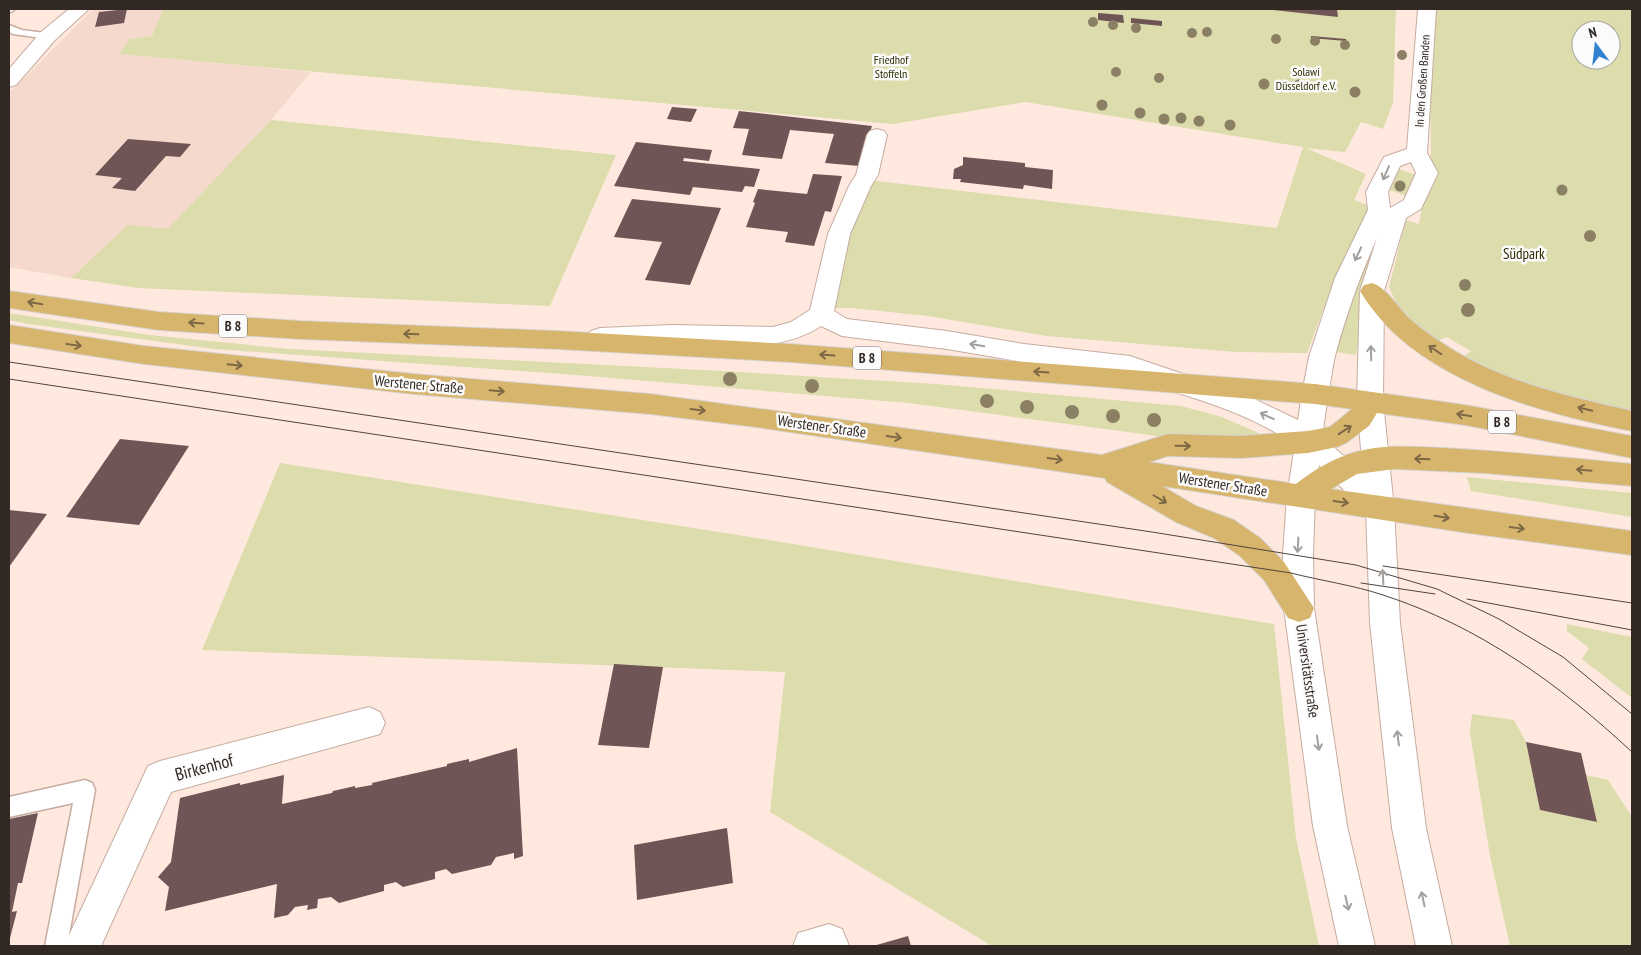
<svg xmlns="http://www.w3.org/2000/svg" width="1641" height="955" font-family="'PT Sans Narrow',sans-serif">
<rect width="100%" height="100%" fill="#ffe9df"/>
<polygon fill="#f4d9cc" points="93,9 163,9 152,36 130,39 120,54 311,72 271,120 168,230 128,226 71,278 9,267 9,93"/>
<g fill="#dcdcac" fill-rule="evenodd">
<polygon points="163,9 1396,9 1393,103 1383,129 1361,122 1345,152 1306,148 1366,174 1354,200 1373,207 1336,276 1307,353 1236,352 1047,336 928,316 852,308 828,308 868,180 1277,228 1303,147 1025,102 893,124 119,54 130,39 152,36"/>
<path d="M1429 9H1632V410C1573 402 1516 384 1463 357L1471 351 1446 337 1434 343 1402 316 1389 287 1406 220 1419 224 1431 154ZM1581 30H1611V60H1581Z"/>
<polygon points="271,120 616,155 550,306 138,288 71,278 128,225 168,229"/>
<polygon points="1398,169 1416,175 1407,196 1389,190"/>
<polygon points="1378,233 1377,243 1363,280 1359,307 1358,344 1356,355 1336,352 1356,276"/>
<polygon points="9,313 150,335 290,349 723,371 936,384 1181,406 1222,417 1265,436 1265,438 1165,437 908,403 576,375 214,349 28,324 9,320"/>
<polygon points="280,463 763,539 1274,624 1296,838 1319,946 992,946 770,812 785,672 202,650"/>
<polygon points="1467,477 1632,493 1632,517 1471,491"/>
<polygon points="1567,624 1632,637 1632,698 1582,659 1589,648 1567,631"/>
<polygon points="1472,714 1514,720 1526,742 1540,810 1597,822 1586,775 1608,780 1632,817 1632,946 1510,946 1490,856 1470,733"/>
</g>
<g fill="#6f5556">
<polygon points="127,9 124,23 95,27 99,12"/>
<polygon points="1273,9 1337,9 1338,17 1273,10"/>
<polygon points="1098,13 1123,15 1124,23 1098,20"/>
<polygon points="1131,18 1162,21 1162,26 1131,23"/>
<polygon points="1311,36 1346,39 1346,41 1311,38"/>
<polygon points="672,107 684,108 697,109 691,122 667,119"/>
<polygon points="739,111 872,126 859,166 825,163 834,134 790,130 782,159 742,155 749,129 733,128"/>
<polygon points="128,139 191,144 180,157 166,156 135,191 112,188 122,178 95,175"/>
<polygon points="636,142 712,150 709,161 684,158 683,161 760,169 754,187 745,186 742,192 693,187 690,195 614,186"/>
<polygon points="963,157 1025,163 1025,167 1053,170 1052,189 1024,185 1023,189 960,182 961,179 953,179 954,169 963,165"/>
<polygon points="813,174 842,176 831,212 825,211 814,246 785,242 788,232 746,227 755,203 753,202 758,189 807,194"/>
<polygon points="632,199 721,208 690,285 645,280 662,242 614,237"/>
<polygon points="120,439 189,446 139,525 66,517"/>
<polygon points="9,510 47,514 9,567"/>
<polygon points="614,664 663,667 649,748 598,745"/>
<polygon points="1526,742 1581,753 1597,822 1540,810"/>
<polygon points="517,748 523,856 514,859 514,853 496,857 491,865 452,874 446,869 435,872 435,879 403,887 396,882 384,885 384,891 339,903 331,897 318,899 317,908 307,910 308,905 295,907 288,915 274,918 277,884 165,911 169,887 158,877 171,862 180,798 240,783 240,785 284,775 282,804 332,793 333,791 355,786 355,788 372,785 372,783 447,766 447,764 469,759 469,762"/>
<polygon points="38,813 22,883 18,883 12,912 17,911 9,942 9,819"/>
<polygon points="727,828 733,883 637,900 634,845"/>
<polygon points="908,936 911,946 873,946"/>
</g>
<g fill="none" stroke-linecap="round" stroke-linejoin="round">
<g stroke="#c6aca0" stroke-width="3">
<g id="service">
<polygon points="9,9 14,9 14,10 9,13"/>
<polygon points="9,25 22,30 52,34 53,36 48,39 13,34 9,32"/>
<polygon points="85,780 92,783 95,790 67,946 45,946 73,803 9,817 9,797"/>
</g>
</g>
<g stroke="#c6aca0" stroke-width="2">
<g id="minor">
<polygon points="69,9 89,9 55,40 16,85 9,87 9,69 41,32"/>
<path d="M1418 9H1436L1427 153 1438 173 1421 209 1406 218 1384 291 1383 402 1379 409 1370 412 1361 409 1357 402 1360 291 1377 238C1360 276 1346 315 1335 356 1331 371 1332 387 1324 401L1315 404 1306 401 1302 394 1309 357 1335 278 1368 210 1366 192 1384 157 1407 149ZM1411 162 1416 173 1404 200 1390 208 1388 192 1400 166Z"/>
<path d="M877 129 884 131 887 135 878 175 871 186 850 234 834 311 847 319 947 331 1024 344 1130 356 1186 375 1190 382 1186 389 1177 392 1128 374 1024 362 947 349 842 336 821 326C777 355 722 343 673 343 648 343 624 345 600 346L591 343 588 337 591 331 600 328 672 325 773 327 791 322 810 310 828 234 849 186 856 175 867 135 870 131Z"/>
<polygon points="369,707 380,712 385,723 380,734 171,792 101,946 64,946 148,766 160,761"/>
<polygon points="829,924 842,929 849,946 793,946 798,933"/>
</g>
</g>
<g stroke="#c6aca0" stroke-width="2">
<path id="tertiary" d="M1184 375 1250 397 1298 420 1302 394 1306 387 1315 384 1324 387 1328 394 1322 437 1363 473 1357 402 1361 395 1370 392 1379 395 1383 402 1394 508 1400 623 1426 828 1452 946H1416L1392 828 1370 623 1366 512 1319 465 1315 496 1313 555 1314 608 1347 826 1375 946H1339L1313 826 1284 608 1283 555 1287 496 1295 445C1258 419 1217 405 1175 392L1171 385 1175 378Z"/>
</g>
<g stroke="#d6d4d3" stroke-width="2">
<g id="primary">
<path d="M1372 283C1386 287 1398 308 1410 319 1422 330 1436 339 1450 348 1506 383 1568 396 1632 411V431C1539 413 1412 379 1360 291L1364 285Z"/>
<path d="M9 291 159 312 300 321 557 331 790 344 1315 384 1465 405 1632 436V458L1465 425 1377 413 1369 426 1346 443 1337 447 1308 453 1240 458 1168 456 1149 462 1296 484C1315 469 1334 458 1356 452 1384 444 1414 447 1443 448 1506 451 1569 458 1632 464V486L1484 473 1395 469 1357 474 1331 489 1632 531V555L1468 533 1162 486 1196 506 1234 520 1260 538 1284 562 1314 608 1310 618 1299 622 1288 618 1264 580 1240 556 1214 538 1176 522 1107 482 1105 478 756 427 650 414 414 394 144 364 9 343V325L144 346 414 374 650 394 1102 455 1168 434 1240 436 1308 431 1330 427 1352 409 1315 404 790 362 557 349 300 339 159 330 9 308Z"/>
</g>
</g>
<use href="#service" fill="#fff" fill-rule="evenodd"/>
<use href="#minor" fill="#fff" fill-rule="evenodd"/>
<use href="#tertiary" fill="#fff" fill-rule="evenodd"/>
<use href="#primary" fill="#d7b56d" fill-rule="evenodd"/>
<g stroke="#50443f" stroke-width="1">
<polyline points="9,362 1152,532 1356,565 1437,589 1499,619 1563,657 1632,714"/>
<path d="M9 379 1291 573C1322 581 1353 585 1383 595 1479 626 1559 684 1632 752"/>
<polyline points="1383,566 1632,603"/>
<polyline points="1361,583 1435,594"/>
<polyline points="1467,599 1632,630"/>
</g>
</g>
<g fill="#8b8064">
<circle cx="1093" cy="22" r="5"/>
<circle cx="1113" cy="25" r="5"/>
<circle cx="1136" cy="28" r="5"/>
<circle cx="1207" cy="32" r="5"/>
<circle cx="1192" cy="33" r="5"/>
<circle cx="1276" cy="39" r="5"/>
<circle cx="1315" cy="41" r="5"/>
<circle cx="1345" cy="45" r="5"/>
<circle cx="1402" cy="55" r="5"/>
<circle cx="1116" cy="72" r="5"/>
<circle cx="1159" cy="78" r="5"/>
<circle cx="1264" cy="84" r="5.5"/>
<circle cx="1299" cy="85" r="5.5"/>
<circle cx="1355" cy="92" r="5.5"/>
<circle cx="1102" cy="105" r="5.5"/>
<circle cx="1140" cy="113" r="5.5"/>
<circle cx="1181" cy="118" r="5.5"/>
<circle cx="1164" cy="119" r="5.5"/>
<circle cx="1199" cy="121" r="5.5"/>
<circle cx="1230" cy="125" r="5.5"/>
<circle cx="1400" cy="186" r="5.5"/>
<circle cx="1562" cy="190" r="5.5"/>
<circle cx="1590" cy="236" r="6"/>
<circle cx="1465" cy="285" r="6"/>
<circle cx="1468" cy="310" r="7"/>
<circle cx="730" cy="379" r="7"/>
<circle cx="812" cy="386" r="7"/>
<circle cx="987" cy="401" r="7"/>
<circle cx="1027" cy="407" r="7"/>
<circle cx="1072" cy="412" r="7"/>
<circle cx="1113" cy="416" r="7"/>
<circle cx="1154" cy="420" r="7"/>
</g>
<defs><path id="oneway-shaft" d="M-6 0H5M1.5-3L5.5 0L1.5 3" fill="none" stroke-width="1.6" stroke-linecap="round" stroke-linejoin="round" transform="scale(1.25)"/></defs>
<g stroke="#a39f9c">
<use href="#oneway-shaft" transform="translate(1386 173) rotate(114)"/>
<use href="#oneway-shaft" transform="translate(1358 254) rotate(115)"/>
<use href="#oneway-shaft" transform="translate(977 345) rotate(-171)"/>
<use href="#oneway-shaft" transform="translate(1371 353) rotate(-92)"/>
<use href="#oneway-shaft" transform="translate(1267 416) rotate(-155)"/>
<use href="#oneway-shaft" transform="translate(1298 545) rotate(93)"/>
<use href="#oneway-shaft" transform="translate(1383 577) rotate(-93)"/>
<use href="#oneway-shaft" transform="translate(1398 738) rotate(-97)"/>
<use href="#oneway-shaft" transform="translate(1318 743) rotate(82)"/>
<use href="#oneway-shaft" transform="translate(1423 899) rotate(-102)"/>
<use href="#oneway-shaft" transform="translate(1347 903) rotate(77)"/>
</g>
<g stroke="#7d6845">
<use href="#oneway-shaft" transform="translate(35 303) rotate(-170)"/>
<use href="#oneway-shaft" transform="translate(196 323) rotate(-176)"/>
<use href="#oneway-shaft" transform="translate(411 334) rotate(-178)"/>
<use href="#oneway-shaft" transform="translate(74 345) rotate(8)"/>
<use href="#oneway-shaft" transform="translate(1435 350) rotate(-146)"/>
<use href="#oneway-shaft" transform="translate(827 355) rotate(-176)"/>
<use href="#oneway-shaft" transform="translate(235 365) rotate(6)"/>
<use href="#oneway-shaft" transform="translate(1041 372) rotate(-176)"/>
<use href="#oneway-shaft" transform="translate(497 391) rotate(5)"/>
<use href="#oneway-shaft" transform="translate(1585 409) rotate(-166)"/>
<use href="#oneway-shaft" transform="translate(698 410) rotate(7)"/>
<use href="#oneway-shaft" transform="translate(1464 415) rotate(-171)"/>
<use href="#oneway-shaft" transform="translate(1345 430) rotate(-33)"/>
<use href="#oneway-shaft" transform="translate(894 437) rotate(8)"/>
<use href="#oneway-shaft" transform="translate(1183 446) rotate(1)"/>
<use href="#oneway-shaft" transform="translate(1055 459) rotate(8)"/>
<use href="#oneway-shaft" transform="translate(1422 459) rotate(-178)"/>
<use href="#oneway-shaft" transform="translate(1584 470) rotate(-175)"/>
<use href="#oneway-shaft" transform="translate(1160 499) rotate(30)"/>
<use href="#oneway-shaft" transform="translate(1341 502) rotate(8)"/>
<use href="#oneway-shaft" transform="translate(1442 517) rotate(9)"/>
<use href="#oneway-shaft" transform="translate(1517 528) rotate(8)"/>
</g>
<g text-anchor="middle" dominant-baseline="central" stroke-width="5" stroke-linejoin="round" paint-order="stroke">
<g font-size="12" fill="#2c2b00" stroke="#fbfbfb">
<text x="891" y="59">Friedhof<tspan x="891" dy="14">Stoffeln</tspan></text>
<text x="1306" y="71">Solawi<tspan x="1306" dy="14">Düsseldorf e.V.</tspan></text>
</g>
<g font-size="12" fill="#332924" stroke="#fbfbfb">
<text transform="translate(1422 81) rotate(-86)">In den Großen Banden</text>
</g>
<g fill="#fbfbfb" stroke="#6f6864" stroke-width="1">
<rect x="219" y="314.5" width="28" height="23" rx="4"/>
<rect x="853" y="346.5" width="28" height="23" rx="4"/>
<rect x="1488" y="410.5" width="28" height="23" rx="4"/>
</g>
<g font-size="14" font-weight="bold" fill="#332924">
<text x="233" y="326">B 8</text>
<text x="867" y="358">B 8</text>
<text x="1502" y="422">B 8</text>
</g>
<g font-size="15" fill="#2c2b00" stroke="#fbfbfb">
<text x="1524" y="253">Südpark</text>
</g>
<g font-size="15" fill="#332924" stroke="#fbfbfb">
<text transform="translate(419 384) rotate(5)">Werstener Straße</text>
<text transform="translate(822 426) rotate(8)">Werstener Straße</text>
<text transform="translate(1223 484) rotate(9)">Werstener Straße</text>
<text transform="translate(1308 671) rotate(82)">Universitätsstraße</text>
</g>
<g font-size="18" fill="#332924" stroke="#fbfbfb">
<text transform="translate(204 767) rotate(-15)">Birkenhof</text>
</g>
</g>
<rect width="1641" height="955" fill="none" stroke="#332924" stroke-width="20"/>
<g transform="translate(1596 45) rotate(345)"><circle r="24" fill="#fbfbfb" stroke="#aba7a5"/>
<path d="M0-4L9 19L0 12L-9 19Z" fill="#3183d2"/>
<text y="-8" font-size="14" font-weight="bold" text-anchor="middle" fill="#332924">N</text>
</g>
</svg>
